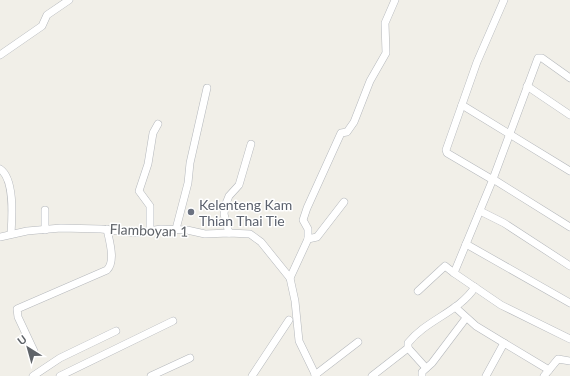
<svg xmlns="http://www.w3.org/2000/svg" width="570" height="376" font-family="Lato,sans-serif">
<rect width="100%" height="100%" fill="#f1efe8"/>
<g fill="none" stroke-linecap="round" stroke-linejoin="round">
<g stroke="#b5b8bc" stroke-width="8">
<g id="minor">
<polyline points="0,55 42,26 47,15 69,0"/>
<polyline points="570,78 542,58 538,58 493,179 454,273 501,305 570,339"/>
<polyline points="527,86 570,115"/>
<polyline points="462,105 570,171"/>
<path d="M0 169C15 179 12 218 11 234"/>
<polyline points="493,179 570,227"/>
<polyline points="493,180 447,153 446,150 477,62 504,0"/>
<polyline points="45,210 45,230"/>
<polyline points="480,211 504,223 570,266"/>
<polyline points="176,229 188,183 190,163 207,88"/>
<polyline points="150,230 150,206 139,191 148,164 153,133 158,124"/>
<polyline points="229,233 224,214 225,206 229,196 239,185 251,144"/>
<polyline points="0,237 27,231 61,228 101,229 136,233 161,229 187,230 205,234 229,233 250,234 261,242 290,278 295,301 299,341 316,376"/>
<polyline points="308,239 317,237 344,202"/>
<polyline points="466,244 570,303"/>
<polyline points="290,278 308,239 308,229 303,220 307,208 341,133 347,132 354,122 370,81 386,53 385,23 395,0"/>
<polyline points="418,291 445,266 454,273"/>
<polyline points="455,307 476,326 504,343"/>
<polyline points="408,348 426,368"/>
<path d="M34 351 18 317 17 309 107 270C116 261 109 240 107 229"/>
<polyline points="315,375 358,342"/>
<polyline points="33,376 60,358 116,331"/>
<polyline points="60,376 173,321"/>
<polyline points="151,376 190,358"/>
<polyline points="252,376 289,320"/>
<path d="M372 376 408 348V343C426 320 459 312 475 287"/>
<polyline points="422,376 422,372 432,363 466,318"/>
<polyline points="486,376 504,343 549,370"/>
<polyline points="544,376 558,359 570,361"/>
</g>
</g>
<use href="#minor" stroke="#fff" stroke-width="7"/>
</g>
<circle fill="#6b7280" stroke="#fff" stroke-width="1.5" cx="191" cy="212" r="4"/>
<g text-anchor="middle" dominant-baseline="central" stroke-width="3" stroke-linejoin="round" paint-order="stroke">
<g font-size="14" fill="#5b616d" stroke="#fff" text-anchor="start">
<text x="199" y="204">Kelenteng Kam<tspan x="199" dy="16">Thian Thai Tie</tspan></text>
</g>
<g font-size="14" fill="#5f6368" stroke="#fff">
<text transform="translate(149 230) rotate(2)">Flamboyan 1</text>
</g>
</g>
<g transform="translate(28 348) rotate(323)" stroke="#ffffff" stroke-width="3" paint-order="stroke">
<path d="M0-3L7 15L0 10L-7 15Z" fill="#5f6368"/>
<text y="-6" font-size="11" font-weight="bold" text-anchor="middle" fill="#5f6368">U</text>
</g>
</svg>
